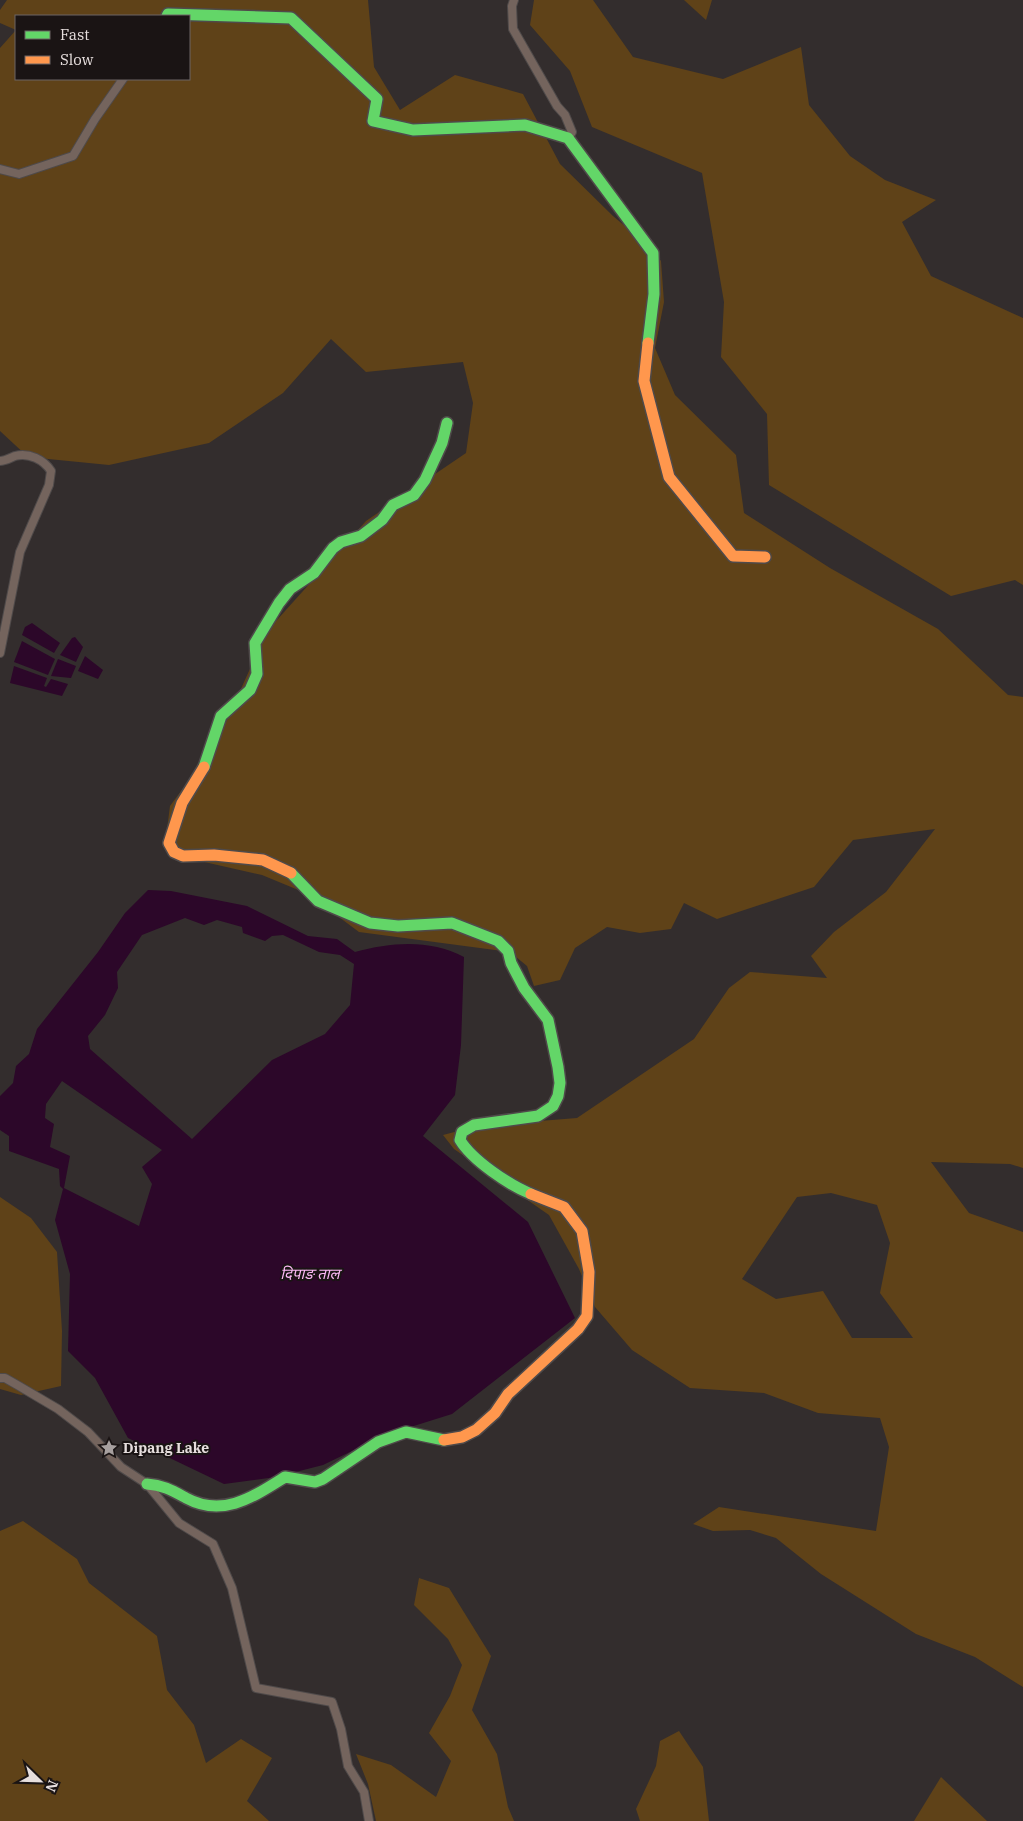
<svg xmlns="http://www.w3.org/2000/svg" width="1023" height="1821" font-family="'IBM Plex Serif','Noto Sans Devanagari',serif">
<rect width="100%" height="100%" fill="#332d2d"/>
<g fill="#5f4218" fill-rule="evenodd">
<path d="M7 0H368L374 67 400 110 455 75 523 94 560 164 613 216 652 249 661 261 664 302 655 348 675 395 736 455 744 513 830 568 938 629 1008 695 1023 697V1168L1010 1164 931 1162 969 1213 1023 1232V1687L975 1657 916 1634 821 1574 776 1538 750 1530 713 1531 693 1524 719 1507 876 1531 889 1447 880 1418 818 1413 764 1393 690 1388 632 1350 595 1307 579 1269 549 1215 454 1149 443 1135 477 1126 577 1118 694 1039 729 988 750 972 827 978 811 956 834 932 886 892 935 829 853 840 814 887 717 919 684 903 671 929 640 933 607 927 575 948 560 980 534 986 527 966 510 952 359 932 308 894 262 875 200 861 165 844 170 806 217 742 267 631 366 521 466 453 473 403 463 362 366 372 331 339 283 393 209 443 109 465 28 457 0 431V48L16 30 0 23V10ZM16 16H189V79H16ZM831 1193 877 1205 890 1243 880 1293 913 1338H852L823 1291 776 1299 742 1279 797 1197Z"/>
<polygon points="534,0 593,0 633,57 723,79 801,47 809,105 850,156 885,180 936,200 902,222 931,276 1023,318 1023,585 1015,580 951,596 769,485 767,414 721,357 724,302 702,173 592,127 570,71 530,25"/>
<polygon points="684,0 712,0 706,20"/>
<polygon points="0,1197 31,1218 57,1252 62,1331 61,1386 21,1395 0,1389"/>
<polygon points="23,1521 77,1559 89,1583 157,1636 167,1690 194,1725 206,1763 241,1739 272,1758 247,1801 269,1821 0,1821 0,1531"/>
<polygon points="419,1578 449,1588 491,1656 472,1710 497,1754 508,1807 514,1821 376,1821 368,1784 356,1754 391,1765 436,1797 451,1761 429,1733 450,1696 462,1665 448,1639 414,1605"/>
<polygon points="679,1731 703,1767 709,1821 640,1821 636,1809 656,1766 660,1741"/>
<polygon points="941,1777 987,1821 914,1821"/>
</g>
<g fill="#2c0729" fill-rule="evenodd">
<polygon points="32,623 60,643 54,653 22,635 25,627"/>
<polygon points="75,637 83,647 76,662 60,655 72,638"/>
<polygon points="22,641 55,659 48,675 14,662"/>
<polygon points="85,656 103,670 98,679 78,671"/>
<polygon points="58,659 76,666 71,678 51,676"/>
<polygon points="14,666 47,678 44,686 46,687 51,679 68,684 62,696 10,683"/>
<path d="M148 890 171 891 247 906 308 936 337 939 355 952C392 942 430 939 464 957L461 1045 455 1095 423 1136 528 1222 575 1318 452 1414 385 1435 323 1465 276 1477 224 1484 128 1438 95 1378 68 1351 70 1274 55 1220 63 1189 60 1186 59 1169 9 1151V1136L0 1130V1096L13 1083 16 1066 29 1054 37 1029 98 952 125 913ZM185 918 204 925 217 920 242 927 243 933 265 941 272 936 283 935 319 952 340 955 354 964 350 1005 325 1034 272 1060 192 1139 90 1049 88 1036 105 1015 118 988 117 972 142 935ZM62 1081 162 1150 142 1167 152 1184 139 1226 64 1188 70 1156 50 1147 54 1124 45 1118 46 1104Z"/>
</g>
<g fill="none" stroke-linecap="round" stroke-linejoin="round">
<g stroke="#4f4a4a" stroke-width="10">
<g id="street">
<polyline points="514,0 512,6 513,29 557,106 565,115 572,132 568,138"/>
<polyline points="0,169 19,174 73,156 95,119 123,79"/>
<path d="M0 461C5 461 10 458 15 456 29 452 44 460 51 471L49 485 20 552 0 653"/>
<polyline points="0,1378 5,1378 19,1386 58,1409 88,1432 121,1467 147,1484 179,1523 213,1544 232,1588 256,1688 332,1702 341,1729 348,1766 364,1792 369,1821"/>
</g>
</g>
<g stroke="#4f4a4a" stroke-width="14">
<g id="fast">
<polyline points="167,16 168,14 291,18 377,99 373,121 413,130 525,125 568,138 653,253 654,294 648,343"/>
<polyline points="204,767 221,716 250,690 257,674 255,643 279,603 290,589 314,573 333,548 341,542 361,536 382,520 393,505 414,495 425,480 442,443 447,423"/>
<path d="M291 873 318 901 370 923 398 926 452 923 498 941 508 951 511 963 524 988 548 1020 558 1067 560 1083 558 1096 553 1106 538 1116 474 1125 462 1132 460 1140C472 1160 509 1185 531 1194"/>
<path d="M147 1484C163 1485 173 1491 186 1498 223 1518 253 1497 285 1477L315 1482 323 1479 378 1442 406 1432 444 1440"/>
</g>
</g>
<g stroke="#4f4a4a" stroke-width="14">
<g id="slow">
<polyline points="648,343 644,381 669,477 733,556 765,557"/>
<polyline points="204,767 182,803 169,843 174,852 183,856 214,855 263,860 291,873"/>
<polyline points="444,1440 462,1437 476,1430 495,1413 508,1394 578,1329 587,1316 589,1272 582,1231 564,1207 531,1194"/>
</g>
</g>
<use href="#street" stroke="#74645d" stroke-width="8"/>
<use href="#fast" stroke="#63d668" stroke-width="11"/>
<use href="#slow" stroke="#ff974d" stroke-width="11"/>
</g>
<defs>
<g id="sight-bare" transform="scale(1.35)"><path d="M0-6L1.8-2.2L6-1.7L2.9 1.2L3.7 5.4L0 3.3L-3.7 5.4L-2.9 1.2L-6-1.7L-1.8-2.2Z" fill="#a7a09f" stroke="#1a1414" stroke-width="2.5" paint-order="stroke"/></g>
</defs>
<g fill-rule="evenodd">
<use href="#sight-bare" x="109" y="1448"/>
</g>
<g text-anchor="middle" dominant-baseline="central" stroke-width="4" stroke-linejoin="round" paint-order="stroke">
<g font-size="14" font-weight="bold" fill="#e6dedd" stroke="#1a1414" text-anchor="start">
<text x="123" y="1448">Dipang Lake</text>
</g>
<g font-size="15" font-style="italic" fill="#fcb9f5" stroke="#1a1414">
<text x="310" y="1273">दिपाङ ताल</text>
</g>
</g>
<rect x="15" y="15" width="175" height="65" fill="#1a1414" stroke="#6c6564"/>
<rect x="25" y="31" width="25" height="8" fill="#63d668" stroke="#6c6564"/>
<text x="60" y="40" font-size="15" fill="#e6dedd">Fast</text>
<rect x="25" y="56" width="25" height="8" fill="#ff974d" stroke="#6c6564"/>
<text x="60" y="65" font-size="15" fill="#e6dedd">Slow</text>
<g transform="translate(40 1781) rotate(113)" stroke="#1a1414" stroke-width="4" paint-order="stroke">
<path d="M0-4L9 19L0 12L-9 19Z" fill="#e6dedd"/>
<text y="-8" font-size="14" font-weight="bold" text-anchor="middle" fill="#e6dedd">N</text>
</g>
</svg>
